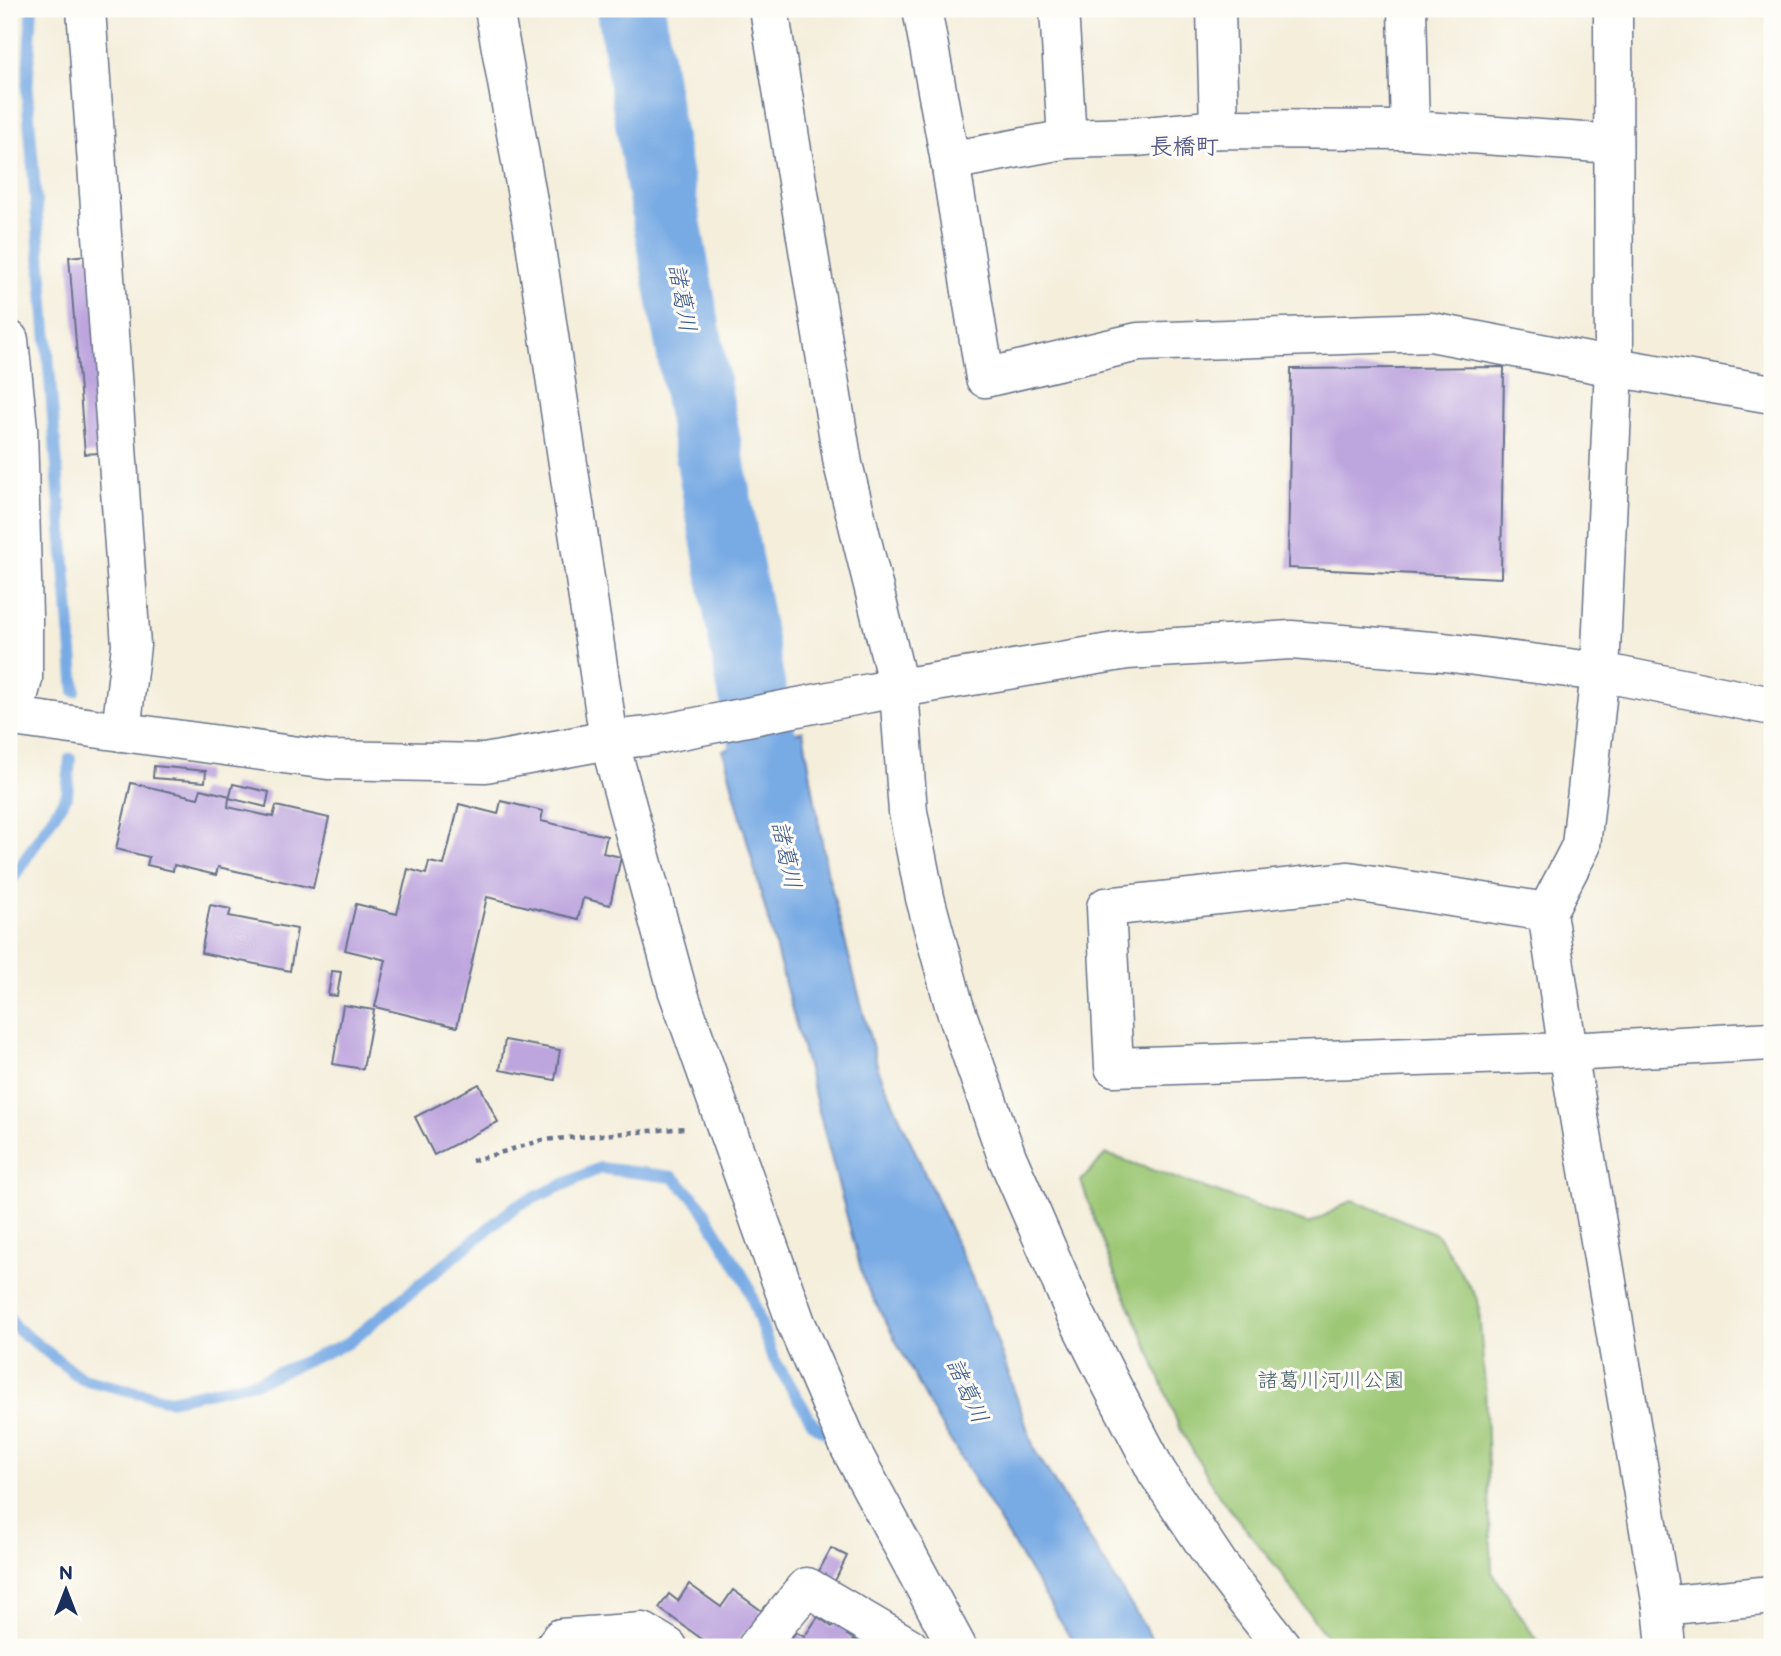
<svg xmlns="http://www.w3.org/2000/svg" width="1781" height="1656" font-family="'Balsamiq Sans','Klee One',sans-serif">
<rect width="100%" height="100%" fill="#fdfcf7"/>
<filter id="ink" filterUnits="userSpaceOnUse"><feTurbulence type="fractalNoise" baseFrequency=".0143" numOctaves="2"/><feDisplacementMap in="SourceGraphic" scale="14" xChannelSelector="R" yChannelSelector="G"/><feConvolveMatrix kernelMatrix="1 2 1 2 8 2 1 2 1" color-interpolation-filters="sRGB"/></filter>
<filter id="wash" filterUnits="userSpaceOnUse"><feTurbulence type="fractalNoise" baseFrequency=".00686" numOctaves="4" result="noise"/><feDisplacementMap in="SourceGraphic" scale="28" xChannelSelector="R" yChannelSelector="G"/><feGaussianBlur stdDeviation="1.57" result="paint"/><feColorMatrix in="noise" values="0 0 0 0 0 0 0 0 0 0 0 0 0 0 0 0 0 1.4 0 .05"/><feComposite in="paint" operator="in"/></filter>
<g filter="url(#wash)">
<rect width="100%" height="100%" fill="#f4eedb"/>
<polygon fill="#9cc774" stroke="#5c7b69" stroke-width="2" points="1106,1154 1309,1224 1353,1200 1437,1234 1478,1300 1485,1386 1492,1572 1535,1638 1543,1647 1336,1647 1319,1627 1275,1565 1220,1497 1179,1427 1148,1347 1113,1270 1081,1181"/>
<polygon fill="#78aae4" stroke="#4a6ca1" stroke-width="2" points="803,731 827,871 878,1069 986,1309 1035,1451 1157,1647 1076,1647 936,1417 864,1281 723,750"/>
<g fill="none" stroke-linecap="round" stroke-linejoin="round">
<g stroke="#78aae4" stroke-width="12">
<polyline points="32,9 27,92 75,691"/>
<polyline points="9,884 67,795 70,759"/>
<polyline points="9,1317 15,1327 82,1379 169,1400 259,1381 348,1343 516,1206 600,1168 673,1177 699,1203 747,1283 772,1356 814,1425 829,1434"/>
</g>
<polyline stroke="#78aae4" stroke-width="68" points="631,9 652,140 751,685 782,833"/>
</g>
<g id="blocks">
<g fill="#bda5de">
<polygon points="97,254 113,452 85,454 69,257"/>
<polygon points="1504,367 1501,578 1288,568 1291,369"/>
<polygon points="154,766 206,771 205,782 153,778"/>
<polygon points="131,783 198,798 201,789 230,796 233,784 269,792 266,807 229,798 228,807 273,817 276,806 329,818 313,888 218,867 216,875 174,865 173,871 147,865 149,857 116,849"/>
<polygon points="501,801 543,811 541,821 607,836 603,853 621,857 610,905 583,898 578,919 487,897 457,1027 375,1007 386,960 345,950 356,904 397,914 408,869 426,874 429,862 444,865 459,804 498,814"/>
<polygon points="210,905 231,909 229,916 297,929 290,971 201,953"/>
<polygon points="332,971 341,972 337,996 328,995"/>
<polygon points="343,1005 374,1010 363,1069 333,1064"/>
<polygon points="505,1040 560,1050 555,1080 500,1070"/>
<polygon points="479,1084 498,1122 434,1155 415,1117"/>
<polygon points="831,1548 847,1556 835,1581 818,1573"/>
<polygon points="689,1584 721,1607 733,1590 766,1614 752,1632 747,1629 733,1647 713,1647 659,1608 669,1594 678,1601"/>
<polygon points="818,1617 832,1627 836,1622 850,1632 847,1635 866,1647 785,1647 796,1632 804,1637"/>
</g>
</g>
</g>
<g filter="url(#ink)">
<use href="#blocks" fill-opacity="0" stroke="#67728a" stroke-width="2"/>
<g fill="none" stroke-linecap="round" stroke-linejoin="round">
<g stroke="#67728a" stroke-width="41">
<g id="minor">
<polyline points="86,9 131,645 121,732"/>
<polyline points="494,9 534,235 609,740 677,989 796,1323 850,1448 957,1647"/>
<polyline points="769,9 843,464 899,690 908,812 925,898 954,1005 1007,1157 1075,1313 1113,1388 1157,1472 1219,1565 1282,1647"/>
<polyline points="922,9 950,161 985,378 1138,342 1431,332 1614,367 1772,394"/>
<polyline points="1059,9 1067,139"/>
<polyline points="1216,9 1219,129"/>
<polyline points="1407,9 1410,130"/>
<polyline points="1613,9 1614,367 1600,672 1581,846 1547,912 1568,1052 1662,1606 1666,1647"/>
<polyline points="950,161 1067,139 1135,137 1219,129 1410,130 1613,144"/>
<polyline points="9,340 18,428 23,616 23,679 13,717 328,760 485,763 609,740 650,736 870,693 1127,650 1291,640 1444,652 1600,672 1772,706"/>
<polyline points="1547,912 1349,881 1106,907 1114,1067 1568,1052 1772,1041"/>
<polyline points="1662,1606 1772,1595"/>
<polyline points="554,1647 561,1638 643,1632 668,1647"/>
<polyline points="757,1647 807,1587 909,1647"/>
</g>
</g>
<polyline stroke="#67728a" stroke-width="4.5" stroke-dasharray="5 5" stroke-linecap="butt" points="472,1161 543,1140 685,1128"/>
<use href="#minor" stroke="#fff" stroke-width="38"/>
</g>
</g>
<g text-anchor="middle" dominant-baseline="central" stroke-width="6" stroke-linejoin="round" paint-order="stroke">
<g font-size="21" fill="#425d65" stroke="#fdfcf7">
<text x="1331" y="1380">諸葛川河川公園</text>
</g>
<g font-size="23" font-weight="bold" fill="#54588b" stroke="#fdfcf7">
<text x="1184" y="147">長橋町</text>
</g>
<g font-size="23" font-style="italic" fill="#3c5a8d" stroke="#fdfcf7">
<text transform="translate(682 298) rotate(80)">諸葛川</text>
<text transform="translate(786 855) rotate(78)">諸葛川</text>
<text transform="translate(967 1391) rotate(66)">諸葛川</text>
</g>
</g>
<rect width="1781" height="1656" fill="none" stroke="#fdfcf7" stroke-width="35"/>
<g transform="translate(66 1590)" stroke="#fdfcf7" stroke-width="5" paint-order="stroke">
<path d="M0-5L12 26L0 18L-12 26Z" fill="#1b2f5e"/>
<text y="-10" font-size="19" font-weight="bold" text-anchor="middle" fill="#1b2f5e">N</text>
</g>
</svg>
